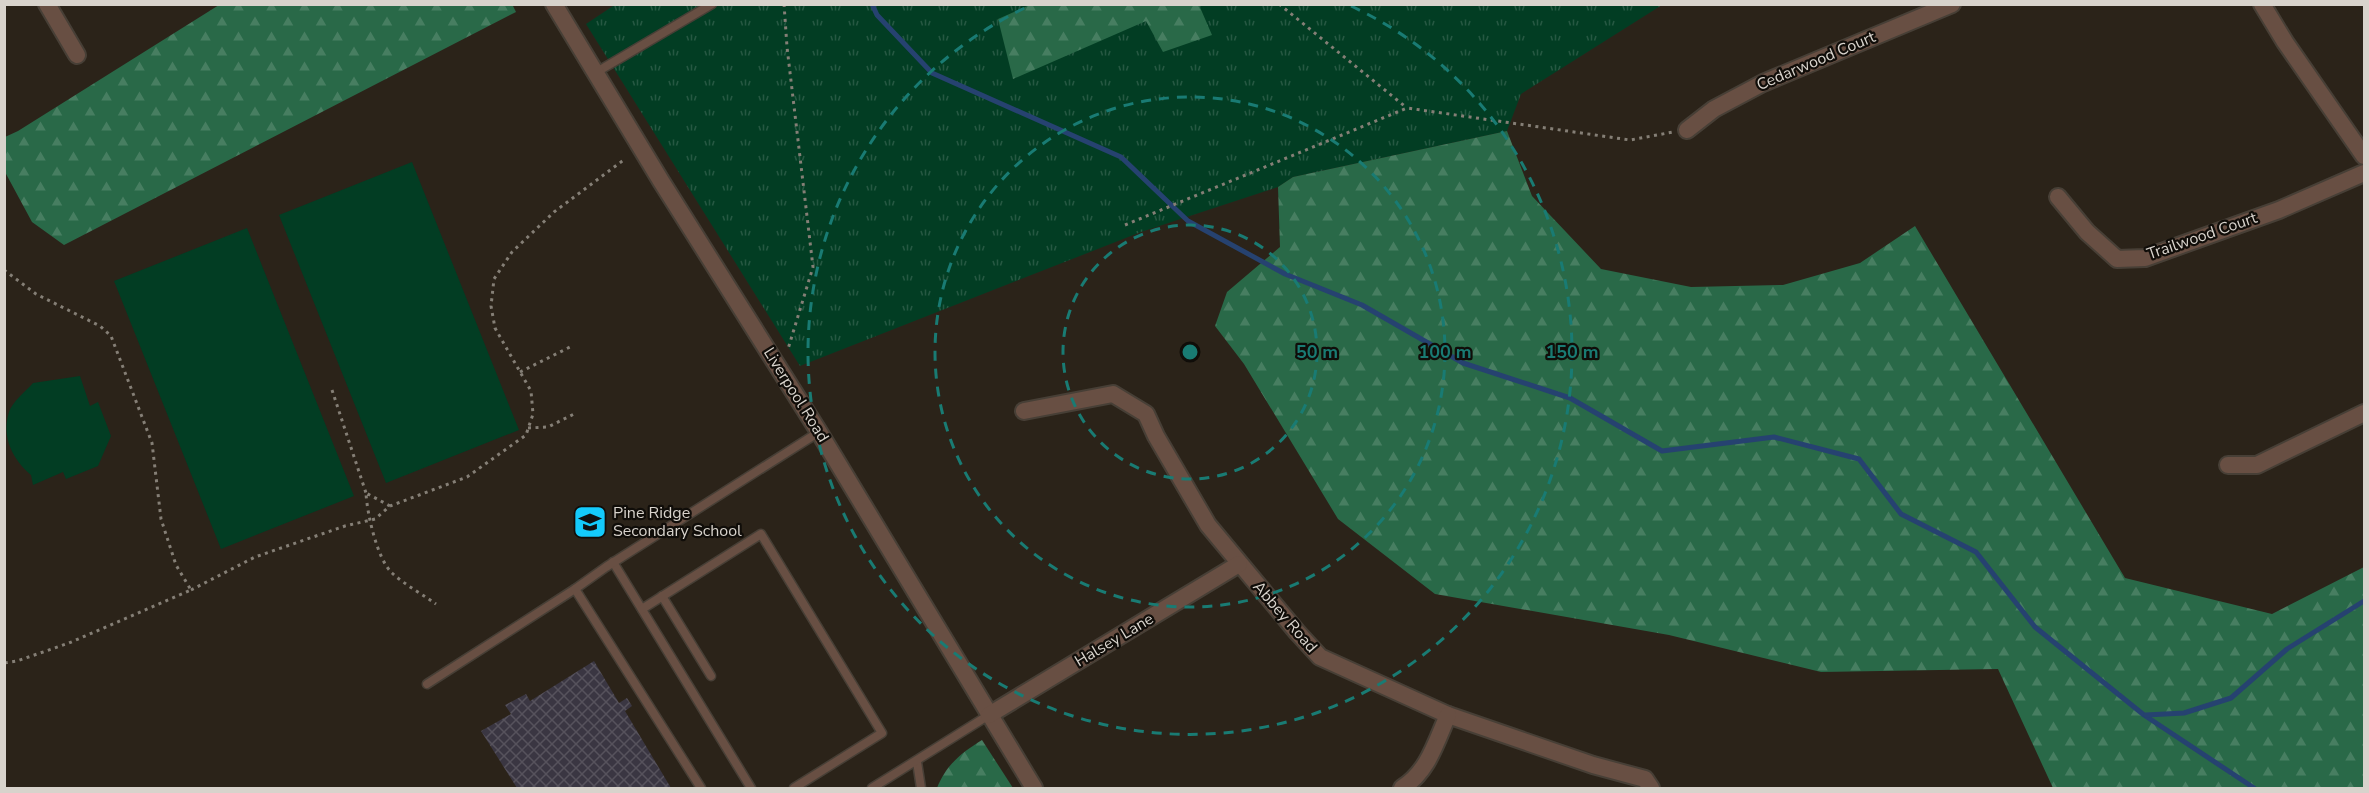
<svg xmlns="http://www.w3.org/2000/svg" width="2369" height="793" font-family="'Nunito Sans',sans-serif">
<defs>
<pattern id="grass-tufts" width="24" height="20" patternUnits="userSpaceOnUse" patternTransform="scale(1.5)"><rect width="24" height="20" fill="#023d23"/><path d="M3 7l-1-3M5 7V3M7 7l1-3M15 17l-1-3M17 17v-4M19 17l1-3" fill="none" stroke="#265842"/></pattern>
<pattern id="forest-firs" width="22" height="20" patternUnits="userSpaceOnUse" patternTransform="scale(1.5)"><rect width="22" height="20" fill="#296948"/><path d="M5 1l3.5 6h-7zM16 11l3.5 6h-7z" fill="#477e61"/></pattern>
<pattern id="building-cross-hatch" width="8" height="8" patternUnits="userSpaceOnUse" patternTransform="scale(1.5)"><rect width="8" height="8" fill="#3a3642"/><path d="M0 0l8 8M0 8l8-8" fill="none" stroke="#56525c"/></pattern>
</defs>
<rect width="100%" height="100%" fill="#2b2319"/>
<polygon fill="url(#grass-tufts)" points="616,4 1662,5 1521,94 1507,131 1293,177 1278,187 1141,232 800,366 586,24"/>
<g fill="url(#forest-firs)">
<polygon points="512,4 516,12 64,245 32,222 5,172 5,137 18,131 219,5"/>
<polygon points="1032,4 1199,5 1212,35 1163,52 1146,21 1013,79 998,19"/>
<polygon points="1507,131 1532,196 1601,269 1691,287 1783,285 1860,263 1915,226 2125,578 2272,614 2364,567 2364,788 2053,788 1998,669 1821,672 1669,635 1435,594 1338,519 1244,364 1215,326 1227,292 1280,247 1278,187 1293,177"/>
<path d="M982 740 1013 788H937C946 765 961 753 982 740Z"/>
</g>
<g fill="#023d23">
<polygon points="412,162 519,430 386,483 279,215"/>
<polygon points="247,228 354,496 221,549 114,281"/>
<path d="M80 376 90 406 98 402 111 436 98 466 66 479 63 472 33 485 31 475C13 460 1 437 9 412 12 402 26 391 33 383Z"/>
</g>
<g fill="none" stroke-linecap="round" stroke-linejoin="round">
<g stroke="#264270" stroke-width="5">
<polyline points="872,4 877,15 932,73 1121,157 1188,221 1285,274 1362,305 1463,363 1570,398 1662,451 1774,437 1859,459 1901,514 1976,552 2035,627 2144,715 2254,788"/>
<polyline points="2146,715 2184,713 2231,698 2287,649 2364,601"/>
</g>
</g>
<polygon fill="url(#building-cross-hatch)" points="594,661 619,703 627,698 632,706 625,711 671,788 517,788 481,731 511,714 505,705 526,694 530,701"/>
<g fill="none" stroke-linecap="round" stroke-linejoin="round">
<g stroke="#473f36" stroke-width="11">
<g id="service">
<polyline points="595,73 712,4"/>
<polyline points="613,562 751,788"/>
<polyline points="662,596 711,676"/>
<polyline points="642,609 761,534 882,733 794,788"/>
<polyline points="427,684 575,589"/>
<polyline points="917,762 921,788"/>
<polyline points="701,788 575,589 606,567 819,432"/>
<polyline points="872,788 989,715"/>
</g>
</g>
<g stroke="#473f36" stroke-width="20">
<g id="minor">
<polyline points="47,4 77,55"/>
<polyline points="554,4 661,181 819,432 1034,788"/>
<polyline points="2262,4 2285,42 2364,156"/>
<polyline points="1687,130 1714,109 1763,83 1952,4"/>
<polyline points="2058,197 2087,232 2117,259 2145,258 2279,210 2364,173"/>
<polyline points="1024,411 1113,394 1146,414 1156,436 1208,525 1297,632 1320,657 1448,715 1593,765 1645,779 1651,788"/>
<polyline points="2228,465 2257,465 2364,413"/>
<polyline points="989,715 1239,564"/>
<path d="M1402 788C1428 772 1436 742 1448 715"/>
</g>
</g>
<g stroke="#857f76" stroke-width="3" stroke-dasharray="3 4.5" stroke-linecap="butt">
<polyline points="784,4 787,47 813,267 788,349"/>
<polyline points="1279,4 1407,108"/>
<polyline points="1125,225 1407,108 1630,140 1673,132"/>
<polyline points="4,270 36,294 100,326 111,336 152,443 161,519 176,565 191,590 69,643 17,661 4,663"/>
<polyline points="520,372 572,346"/>
<polyline points="332,390 366,493"/>
<polyline points="528,428 548,427 574,414"/>
<path d="M390 506 366 493C367 513 377 559 392 573 405 585 422 594 436 604"/>
<polyline points="191,590 255,557 345,526 375,519 390,506 467,477 526,435 533,414 531,391 495,328 491,306 494,279 512,252 554,212 625,159"/>
</g>
<use href="#service" stroke="#684f43" stroke-width="8"/>
<use href="#minor" stroke="#684f43" stroke-width="16"/>
</g>
<g fill="none" stroke="#197b73" stroke-width="3" stroke-dasharray="10 8">
<circle cx="1190" cy="352" r="127"/>
<circle cx="1190" cy="352" r="255"/>
<path d="M1351 6A382 382 0 1 1 1029 6"/>
</g>
<defs>
<g id="school-square" transform="scale(1.725)"><rect x="-9" y="-9" width="18" height="18" rx="4" fill="#14cafb" stroke="#100d09"/><path d="M0-5L7-2L0 1L-7-2ZM-4 1L0 2.5L4 1V4Q0 6-4 4Z" fill="#111"/></g>
</defs>
<g fill-rule="evenodd">
<use href="#school-square" x="590" y="522"/>
</g>
<g text-anchor="middle" dominant-baseline="central" stroke-width="4.5" stroke-linejoin="round" paint-order="stroke">
<g font-size="16" fill="#d8d3cc" stroke="#100d09">
<text transform="translate(1816 61) rotate(-23)">Cedarwood Court</text>
<text transform="translate(2202 236) rotate(-19)">Trailwood Court</text>
<text transform="translate(796 395) rotate(58)">Liverpool Road</text>
<text transform="translate(1285 617) rotate(49)">Abbey Road</text>
<text transform="translate(1114 640) rotate(-31)">Halsey Lane</text>
</g>
<g font-size="16" fill="#d8d3cc" stroke="#100d09" text-anchor="start">
<text x="613" y="513">Pine Ridge<tspan x="613" dy="18">Secondary School</tspan></text>
</g>
</g>
<circle cx="1190" cy="352" r="9" fill="#197b73" stroke="#100d09" stroke-width="3"/>
<g font-size="18" text-anchor="middle" font-weight="bold" fill="#197b73" stroke="#100d09" stroke-width="4.5" stroke-linejoin="round" paint-order="stroke">
<text x="1317" y="358">50 m</text>
<text x="1445" y="358">100 m</text>
<text x="1572" y="358">150 m</text>
</g>
<rect width="2369" height="793" fill="none" stroke="#d8d3cc" stroke-width="12"/>
</svg>
